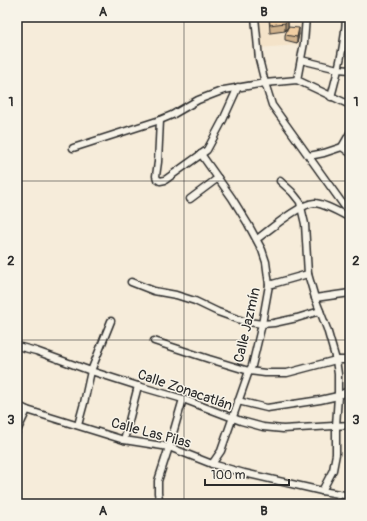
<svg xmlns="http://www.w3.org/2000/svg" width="367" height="521" font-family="Pangolin,sans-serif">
<rect width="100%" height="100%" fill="#f6ecda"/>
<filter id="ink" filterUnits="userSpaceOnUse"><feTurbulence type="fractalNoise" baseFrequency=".025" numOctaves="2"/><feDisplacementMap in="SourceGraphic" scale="8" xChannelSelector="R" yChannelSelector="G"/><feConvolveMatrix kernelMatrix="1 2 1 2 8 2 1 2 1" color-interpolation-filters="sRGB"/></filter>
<g filter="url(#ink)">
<polygon fill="#f4e3c9" points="257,17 302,17 299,45 258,48"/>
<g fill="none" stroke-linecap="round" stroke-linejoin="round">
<g stroke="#2b2b2b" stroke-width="9">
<g id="street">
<polyline points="255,17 259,59 265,83 272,105 350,214"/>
<polyline points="301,60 338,69 350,70"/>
<polyline points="297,80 304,43 306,17"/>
<path d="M331 97C338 71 345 44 346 17"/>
<polyline points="160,120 158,162 156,176 157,179 160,181 165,180 207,150 223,120 238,87"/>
<polyline points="342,147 350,133"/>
<polyline points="342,147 350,153"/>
<polyline points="73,148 160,120 172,115 198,100 224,90 265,83 297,80 350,105"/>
<polyline points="201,154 232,198 248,224 262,250 266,262 269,285 262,324 252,366 249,371 221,451 212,464"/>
<polyline points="309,156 324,153 342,147"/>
<polyline points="280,181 292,192 300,202 301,207 305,224 308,274 315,298 327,329 336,360 338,374 338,396 336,426 336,454 333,470 322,491"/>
<polyline points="190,199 218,178"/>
<path d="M257 239C268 231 302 202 315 203 325 204 341 213 350 218"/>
<polyline points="131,282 154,291 176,295 195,301 218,312 243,321 262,324 274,323 297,318 320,311"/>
<polyline points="269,285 308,274"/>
<polyline points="315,298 350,293"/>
<polyline points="154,341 209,359 249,371 265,373 287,373 336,360 350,360"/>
<polyline points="17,346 36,351 91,371 138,386 183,399 241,421 263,427 283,429 350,425"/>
<polyline points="238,401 267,408 320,400 338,396 350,390"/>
<polyline points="17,405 27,410 124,440 169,447 212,464 244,473 322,491 350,496"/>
<polyline points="78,425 84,403 91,371 111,321"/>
<polyline points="17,431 27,410"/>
<polyline points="124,440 138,386"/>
<polyline points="160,504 158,493 158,481 169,447 183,399"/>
</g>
</g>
<use href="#street" stroke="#f7f3e8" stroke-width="6"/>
</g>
<g fill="#cfb18b" stroke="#2b2b2b">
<polygon points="269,17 288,17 288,27 285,31 270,33"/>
<polygon points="299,34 297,43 285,40 285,35"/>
</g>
<g fill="#a99071" stroke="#2b2b2b">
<polygon points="288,19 288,27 285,31 285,23"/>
<polygon points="299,28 299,34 297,43 297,37"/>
</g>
<g fill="#f1cea2" stroke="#2b2b2b">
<polygon points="269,17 288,17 288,19 285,23 270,25"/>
<polygon points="288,27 299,28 297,37 285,35"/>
</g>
</g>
<path fill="none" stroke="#2b2b2b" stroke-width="1" stroke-opacity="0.55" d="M184 17V504M17 181H350M17 340H350"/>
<g text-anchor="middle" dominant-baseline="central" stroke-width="3" stroke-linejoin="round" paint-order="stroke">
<g font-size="14" fill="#2b2b2b" stroke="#f7f3e8">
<text transform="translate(247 325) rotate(-77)">Calle Jazmín</text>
<text transform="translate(185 390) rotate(19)">Calle Zonacatlán</text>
<text transform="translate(151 433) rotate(15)">Calle Las Pilas</text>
</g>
</g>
<rect width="367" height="521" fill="none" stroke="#f7f3e8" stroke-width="44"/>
<path d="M205 479v6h84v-6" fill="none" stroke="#2b2b2b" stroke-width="2"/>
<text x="211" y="479" font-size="12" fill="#2b2b2b" stroke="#f7f3e8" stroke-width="3" paint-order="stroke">100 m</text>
<rect x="22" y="22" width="323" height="477" fill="none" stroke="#2b2b2b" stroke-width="1.5"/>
<g font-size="13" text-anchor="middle" font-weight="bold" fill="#2b2b2b">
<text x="103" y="16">A</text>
<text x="264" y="16">B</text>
<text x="11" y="106">1</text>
<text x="356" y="106">1</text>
<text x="11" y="265">2</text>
<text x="356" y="265">2</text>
<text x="11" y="424">3</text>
<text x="356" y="424">3</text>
<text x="103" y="515">A</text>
<text x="264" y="515">B</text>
</g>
</svg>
